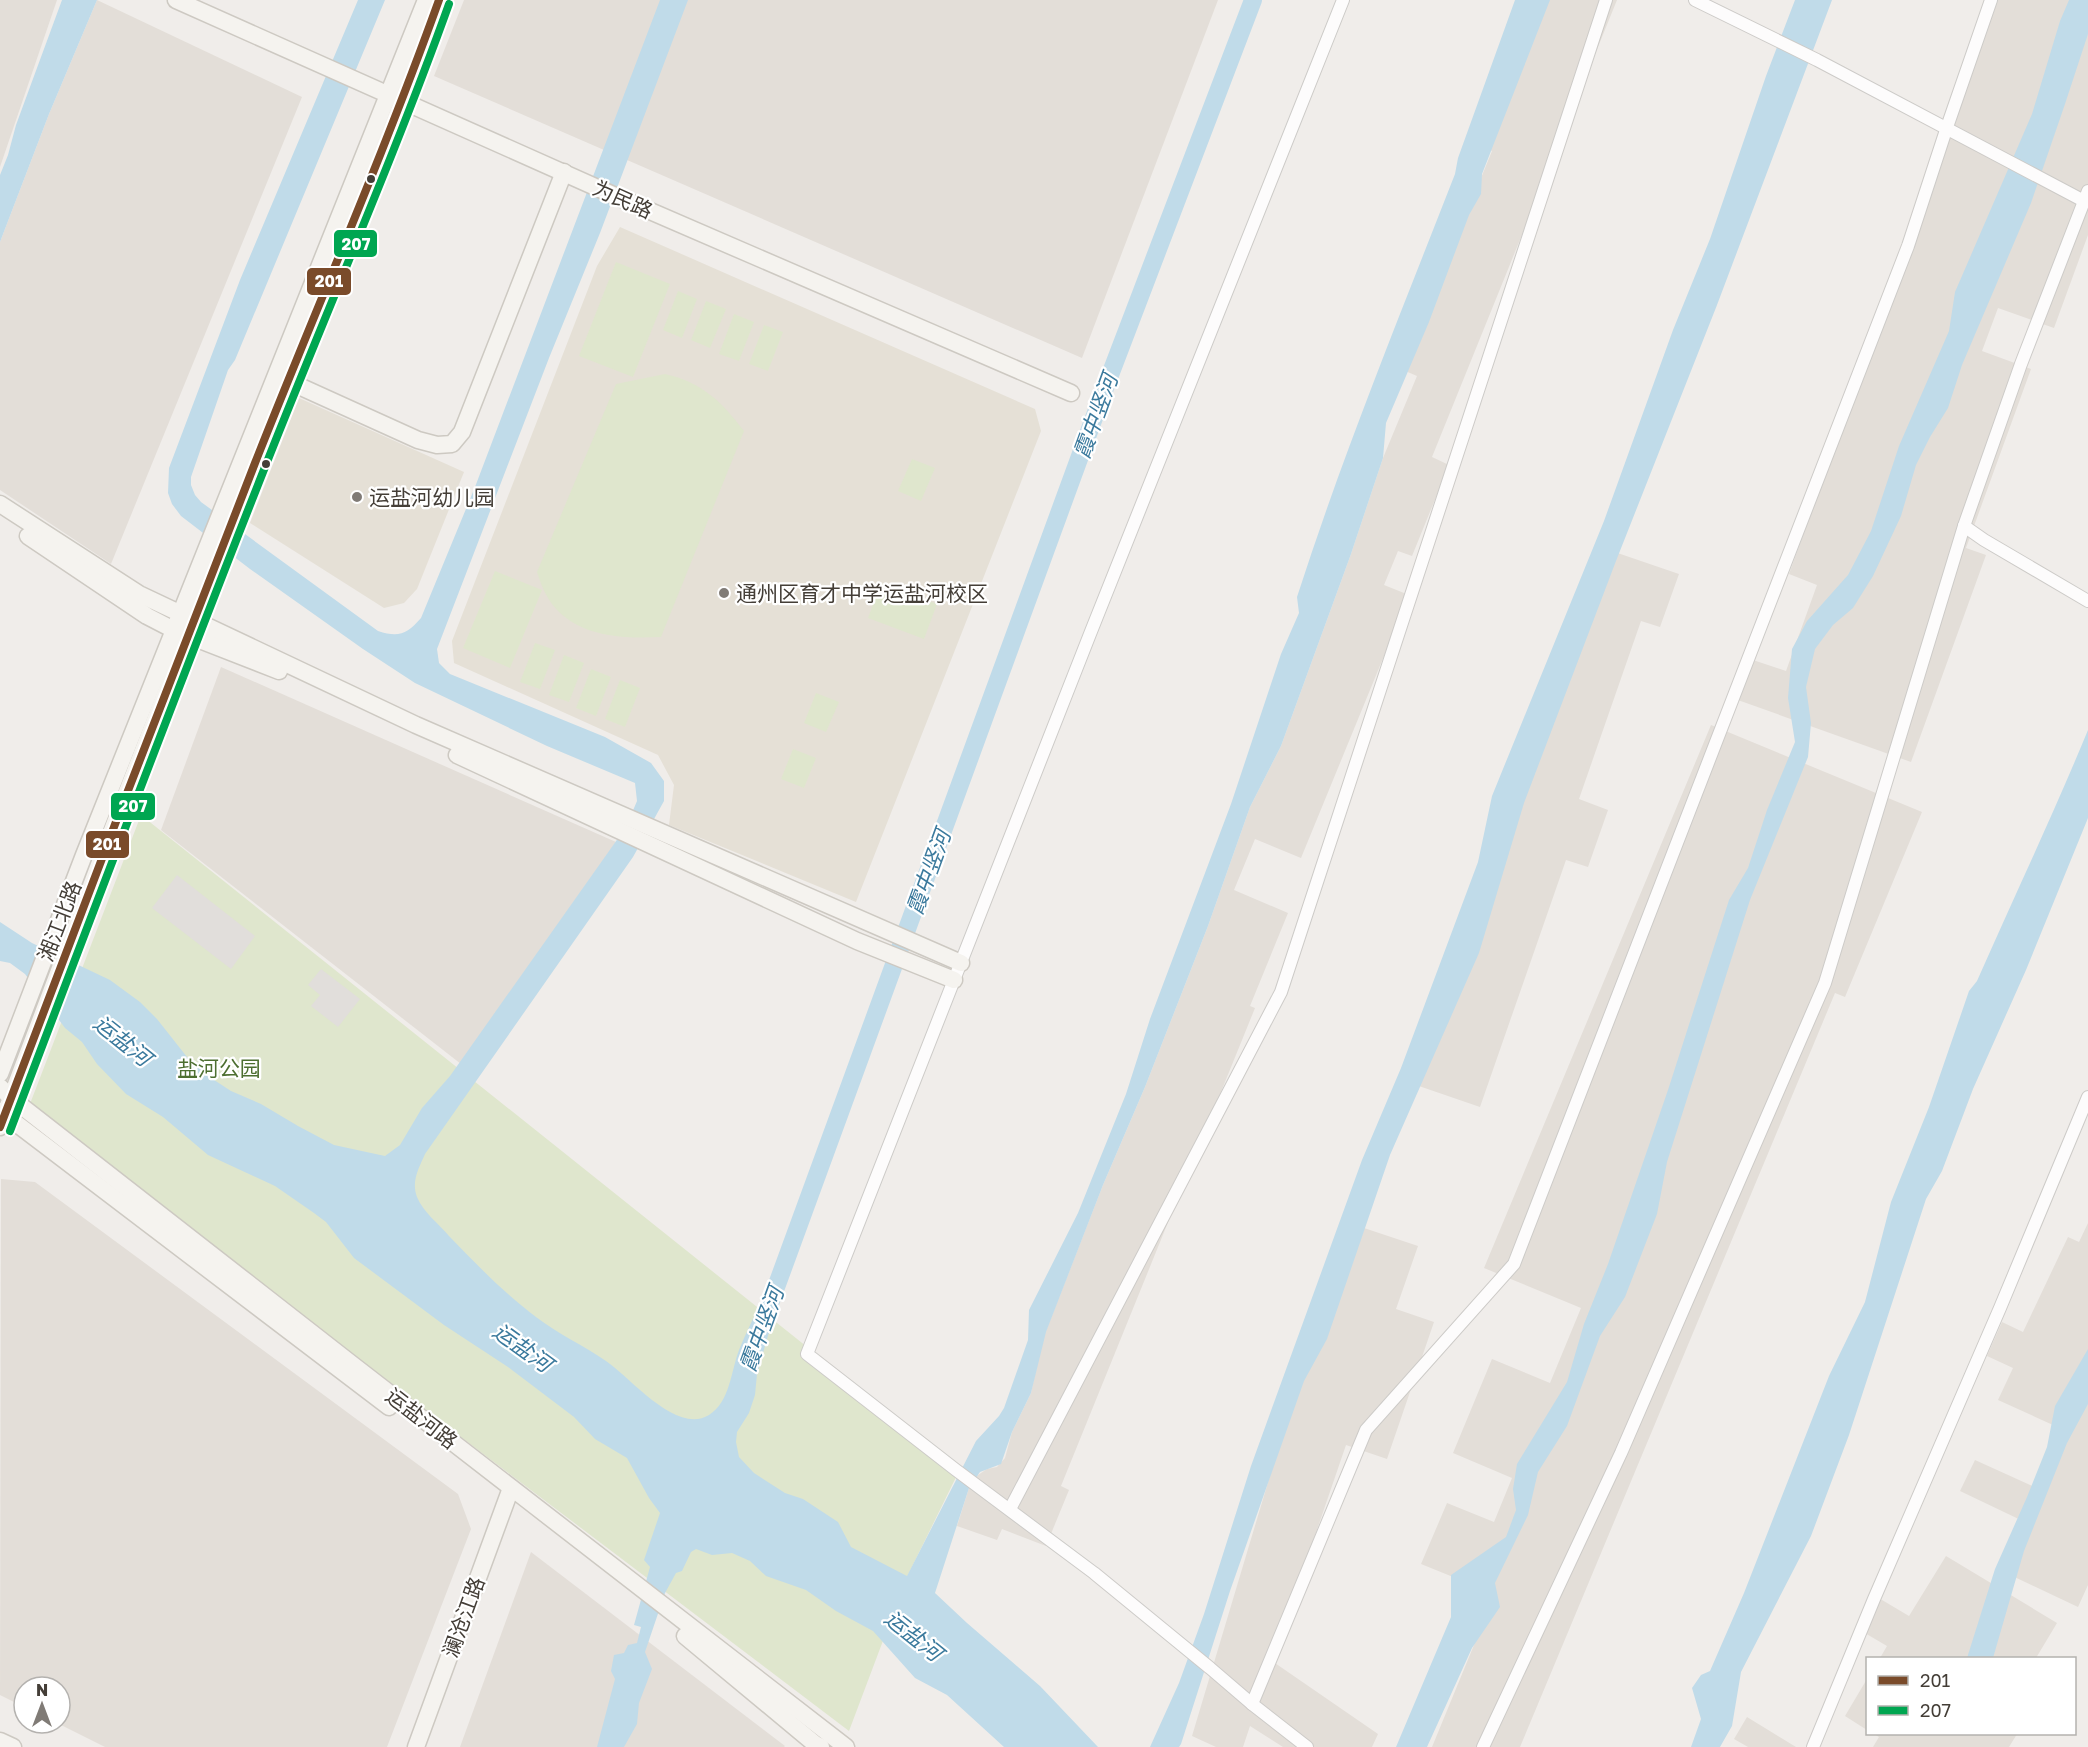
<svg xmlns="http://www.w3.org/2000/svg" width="2088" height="1747" font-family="'Golos Text','Noto Sans SC',sans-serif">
<rect width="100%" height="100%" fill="#f0edea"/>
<g fill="#e3ded8">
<polygon points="0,0 57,0 0,167"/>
<polygon points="97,0 302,97 111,564 0,490 0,242 49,114"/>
<polygon points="464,0 1218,0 1082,358 434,76"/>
<polygon points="1545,0 1617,0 1432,457 1449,465 1412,556 1398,551 1384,585 1409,595 1301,858 1255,839 1234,890 1288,913 1250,1006 1255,1008 1061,1486 1069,1490 1046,1546 1002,1529 997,1540 957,1526 969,1488 975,1477 987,1469 997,1467 1005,1458 1012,1432 1031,1393 1042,1341 1103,1185 1145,1087 1208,926 1250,807 1281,746 1351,554 1383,458 1417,376 1403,370 1492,151 1485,148"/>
<polygon points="1998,0 2088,0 2088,235 2054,328 1998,308 1982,351 2031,369 1966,548 1986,555 1911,762 1735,699 1750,659 1786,671 1817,585 1789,574"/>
<polygon points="1600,547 1679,574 1660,627 1641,621 1579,799 1608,810 1588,867 1566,860 1480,1107 1413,1084"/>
<polygon points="221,667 616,842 461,1064 161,830"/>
<polygon points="1711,725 1922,812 1845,997 1835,993 1520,1747 1432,1747 1495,1594 1421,1564 1447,1503 1494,1522 1512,1478 1453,1453 1492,1359 1550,1383 1581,1308 1484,1268"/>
<polygon points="1,1179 35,1182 458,1494 471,1529 387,1747 105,1747 57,1723 60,1723 60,1687 24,1687 24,1707 0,1695"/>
<polygon points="1346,1222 1418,1246 1396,1309 1434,1322 1387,1459 1346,1445 1272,1661 1378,1734 1372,1747 1283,1747 1250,1726 1243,1747 1216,1747 1192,1736"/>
<polygon points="2088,1223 2088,1585 2078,1607 2004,1572 2027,1523 1960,1491 1975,1460 2037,1488 2064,1430 1998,1400 2013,1368 1987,1356 2002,1322 2023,1332 2068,1237 2079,1242"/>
<polygon points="531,1552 785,1746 784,1747 460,1747"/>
<polygon points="1946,1556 2057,1623 2036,1658 1880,1658 1887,1646 1858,1629 1877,1597 1909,1616"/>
<polygon points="1867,1679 1867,1730 1845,1716"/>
<polygon points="1747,1717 1796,1747 1748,1747 1734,1739"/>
<polygon points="1874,1734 2017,1734 2009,1747 1873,1747 1879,1737"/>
</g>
<g fill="#e5e0d6">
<polygon points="620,227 1035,409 1041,431 856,902 669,825 674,785 658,755 454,663 452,641 597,266"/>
<polygon points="299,398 464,472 417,589 404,603 384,608 250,523"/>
</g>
<g fill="#dfe6cd">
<polygon points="616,262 670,284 633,377 579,356"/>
<polygon points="678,291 697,299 682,338 663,330"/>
<polygon points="706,301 726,309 710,348 691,340"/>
<polygon points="734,314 754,322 739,361 719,354"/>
<polygon points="764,325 783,332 768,371 749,364"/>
<path d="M665 374C702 382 722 402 744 431L661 637C621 639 572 637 548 598 543 590 540 581 537 572L616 384Z"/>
<polygon points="912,459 935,468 921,501 898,491"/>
<polygon points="495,571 542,590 510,668 463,648"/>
<polygon points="881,583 937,604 924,639 868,618"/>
<polygon points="535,643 555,650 540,689 520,682"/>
<polygon points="564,655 584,663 569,702 549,695"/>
<polygon points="591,669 611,677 596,716 576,708"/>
<polygon points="620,680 640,688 625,727 605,719"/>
<polygon points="816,693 839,702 826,732 804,723"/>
<polygon points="793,749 816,758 804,788 781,779"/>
<polygon points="141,815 960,1469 907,1577 849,1731 28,1109"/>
</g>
<g fill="#e1dedb">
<polygon points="177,875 255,936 231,969 152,908"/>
<polygon points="321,969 360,999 338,1027 311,1006 320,995 308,985"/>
</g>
<g fill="#c0dbe9">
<polygon points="62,0 97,0 49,114 0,242 0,175 8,155 16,125"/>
<path d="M358 0H385L235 360 228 370 191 477V485L195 495 201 502 378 631C399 638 407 634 421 618L475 487 660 0H688L600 233 549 358 437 649 439 663 450 674 605 737 651 763 664 781V801L633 857 425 1154C419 1168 411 1181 417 1197 423 1212 439 1224 449 1236 476 1264 505 1294 536 1317 558 1334 583 1345 606 1361 630 1377 676 1435 709 1415 730 1402 731 1371 739 1350 745 1335 753 1319 760 1304L775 1311 757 1374 755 1395 749 1413 737 1432 736 1442 739 1457 754 1473 785 1493 803 1499 838 1522 851 1547 907 1576 976 1441 999 1416 1004 1408 1028 1340 1029 1310 1078 1213 1126 1094 1150 1019 1231 804 1281 654 1299 613 1297 597C1343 454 1400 315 1455 174L1458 158 1515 0H1550L1482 174 1481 194 1469 215 1429 322 1386 423 1383 458 1351 554 1281 746 1250 807 1208 926 1145 1087 1103 1185 1046 1332 1031 1393 1012 1432 1001 1464 980 1472 969 1488 935 1593 967 1623 1040 1686 1098 1747H1004L947 1695 915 1678 873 1631 836 1611 806 1590 766 1576 750 1561 732 1553 712 1555 696 1549 691 1552 682 1571 676 1573 665 1593 645 1652 652 1669 639 1703 637 1724 624 1747H597L615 1679 611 1671 614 1655 624 1653 628 1645 637 1643 641 1627 634 1625 650 1567 644 1560 660 1513 649 1498 627 1458 595 1439 574 1417 508 1367 444 1325 354 1258 326 1222 314 1213 275 1186 208 1155 163 1117 126 1094 97 1064 82 1042 65 1028 25 974 10 963 0 961V922L32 943 110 980 140 1002 157 1019 187 1057 208 1076 231 1091 261 1104 298 1126 334 1145 385 1156 400 1145 422 1108 450 1076 626 827 637 801 635 783 547 746 415 683 363 649 250 569 181 516 172 504 168 493 169 468 240 280Z"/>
<polygon points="1795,0 1832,0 1717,305 1616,561 1524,803 1479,953 1390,1155 1327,1339 1304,1381 1230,1591 1181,1744 1179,1747 1150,1747 1179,1683 1204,1614 1251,1466 1362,1160 1401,1068 1478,862 1492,796 1604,521 1673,330 1710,239 1766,76"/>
<polygon points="2069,0 2088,0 2088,34 2065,104 2031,203 1962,365 1948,408 1930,437 1916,465 1901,516 1873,576 1853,608 1833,625 1815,649 1806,687 1811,723 1808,757 1750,900 1667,1162 1657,1214 1625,1297 1600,1336 1567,1426 1538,1472 1528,1515 1495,1583 1500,1607 1472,1648 1427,1747 1396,1747 1451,1617 1451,1575 1506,1537 1516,1510 1513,1489 1517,1464 1567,1382 1584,1324 1608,1264 1668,1090 1729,900 1748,868 1767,810 1795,742 1788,698 1792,649 1807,621 1848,575 1871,531 1899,446 1949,331 1955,292 2032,114 2060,21"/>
<path d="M2088 730V818L2026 970 1973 1089 1942 1171 1926 1199 1849 1435 1811 1536 1741 1672 1732 1726 1720 1747H1691L1701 1719 1692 1688 1701 1675 1710 1671 1744 1593 1829 1376 1865 1302 1891 1202 1929 1107 1969 991 1977 981C2014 897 2053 815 2088 730Z"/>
<polygon points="2088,1349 2088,1404 2067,1443 2024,1551 1993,1658 1967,1658 1995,1569 2027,1497 2047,1447 2055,1406"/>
</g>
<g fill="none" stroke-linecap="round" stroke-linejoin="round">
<polyline stroke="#c0dbe9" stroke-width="18" points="760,1331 1102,396 1253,0"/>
<g stroke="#cdcbc8" stroke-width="14">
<g id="street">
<polyline points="1695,0 1817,60 2084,201"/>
<polyline points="1964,526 1984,540 2088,601"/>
<polyline points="1010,1509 1281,992 1606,0"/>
<polyline points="1252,1704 1366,1430 1514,1264 1908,246 1946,130 1991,0"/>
<polyline points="1307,1747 1252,1704 1210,1668 1094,1573 956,1470 807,1354 1090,634 1343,0"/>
<polyline points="1483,1747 1621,1453 1825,983 1964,526 2021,364 2088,191"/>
<polyline points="1813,1747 1874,1599 2000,1308 2088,1097"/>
</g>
</g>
<g stroke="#cdc9c2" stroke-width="19">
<g id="secondary">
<polyline points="176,0 620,198 1071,393"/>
<polyline points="279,377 418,440 437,445 452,444 462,432 564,172"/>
<polyline points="0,504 139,594 416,725 961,963"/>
<polyline points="28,536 147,616 174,630 279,671"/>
<polyline points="457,755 857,941 954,980"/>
<polyline points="0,1074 84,855 426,0"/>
<path d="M0 1087 11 1098C289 1315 566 1532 846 1747"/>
<polyline points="0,1111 389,1407"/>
<polyline points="0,1127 114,825 256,461 403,100 439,0"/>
<polyline points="685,1636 815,1744 821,1747"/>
<polyline points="0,1741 13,1747"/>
<polyline points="416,1747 511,1488"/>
</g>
</g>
<use href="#street" stroke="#fdfcfc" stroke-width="12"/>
<use href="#secondary" stroke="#f5f3ef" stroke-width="16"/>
<g stroke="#fff" stroke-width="12">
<path id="bus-1" d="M0 1127C84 905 168 684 255 463 316 309 383 156 439 0"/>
</g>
<g stroke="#fff" stroke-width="12">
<path id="bus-2" d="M10 1131C94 909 178 687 265 467 326 312 393 160 449 4"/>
</g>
<use href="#bus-1" stroke="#7a4b2a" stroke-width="8"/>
<use href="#bus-2" stroke="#00a651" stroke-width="8"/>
</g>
<g fill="#443e37" stroke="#fff" stroke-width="2">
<circle cx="371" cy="179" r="5"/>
<circle cx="266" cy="464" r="5"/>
</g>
<g fill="#807b76" stroke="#fff" stroke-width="2">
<circle cx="357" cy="497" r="6"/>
<circle cx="724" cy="593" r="6"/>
</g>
<g text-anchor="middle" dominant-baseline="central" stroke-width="4.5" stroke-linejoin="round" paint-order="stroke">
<g font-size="21" fill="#443e37" stroke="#fff">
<text transform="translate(623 199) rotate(24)">为民路</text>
<text transform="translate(59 921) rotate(-69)">湘江北路</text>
<text transform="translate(422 1418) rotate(38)">运盐河路</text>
<text transform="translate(463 1617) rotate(-70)">澜沧江路</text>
</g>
<g font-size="21" fill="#443e37" stroke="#fff" text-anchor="start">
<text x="369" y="497">运盐河幼儿园</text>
<text x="736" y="593">通州区育才中学运盐河校区</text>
</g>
<g font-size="21" fill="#4d6f31" stroke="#fff">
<text x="219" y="1068">盐河公园</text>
</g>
<g font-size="22" font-style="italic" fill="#3b7a9d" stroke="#fff">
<text transform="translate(1095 416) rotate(-70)">霞中竖河</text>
<text transform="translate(928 872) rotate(-70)">霞中竖河</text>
<text transform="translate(123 1040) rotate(39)">运盐河</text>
<text transform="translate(761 1329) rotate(-70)">霞中竖河</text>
<text transform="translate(523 1347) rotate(36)">运盐河</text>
<text transform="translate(914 1635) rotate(39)">运盐河</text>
</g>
</g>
<g stroke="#fff" stroke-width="2">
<rect x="333" y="229" width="45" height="29" rx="6" fill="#00a651"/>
<rect x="306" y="267" width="46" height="29" rx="6" fill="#7a4b2a"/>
<rect x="110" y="792" width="46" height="29" rx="6" fill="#00a651"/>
<rect x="85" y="830" width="45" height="29" rx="6" fill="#7a4b2a"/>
</g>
<g font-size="16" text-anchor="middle" font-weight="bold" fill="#fff">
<text x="356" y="250">207</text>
<text x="329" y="287">201</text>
<text x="133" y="812">207</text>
<text x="107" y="850">201</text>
</g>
<rect x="1866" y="1657" width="210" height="78" fill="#ffffff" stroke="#b4b2af" stroke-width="1.5"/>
<rect x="1878" y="1676" width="30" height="9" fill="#7a4b2a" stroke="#b4b2af" stroke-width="1.5"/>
<text x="1920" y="1687" font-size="18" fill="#443e37">201</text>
<rect x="1878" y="1706" width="30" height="9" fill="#00a651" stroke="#b4b2af" stroke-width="1.5"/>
<text x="1920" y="1717" font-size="18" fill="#443e37">207</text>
<g transform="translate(42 1705)"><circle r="28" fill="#ffffff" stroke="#b4b2af" stroke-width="1.5"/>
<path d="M0-4.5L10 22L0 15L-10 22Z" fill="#807b76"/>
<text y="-9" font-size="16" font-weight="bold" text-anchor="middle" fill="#443e37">N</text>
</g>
</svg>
